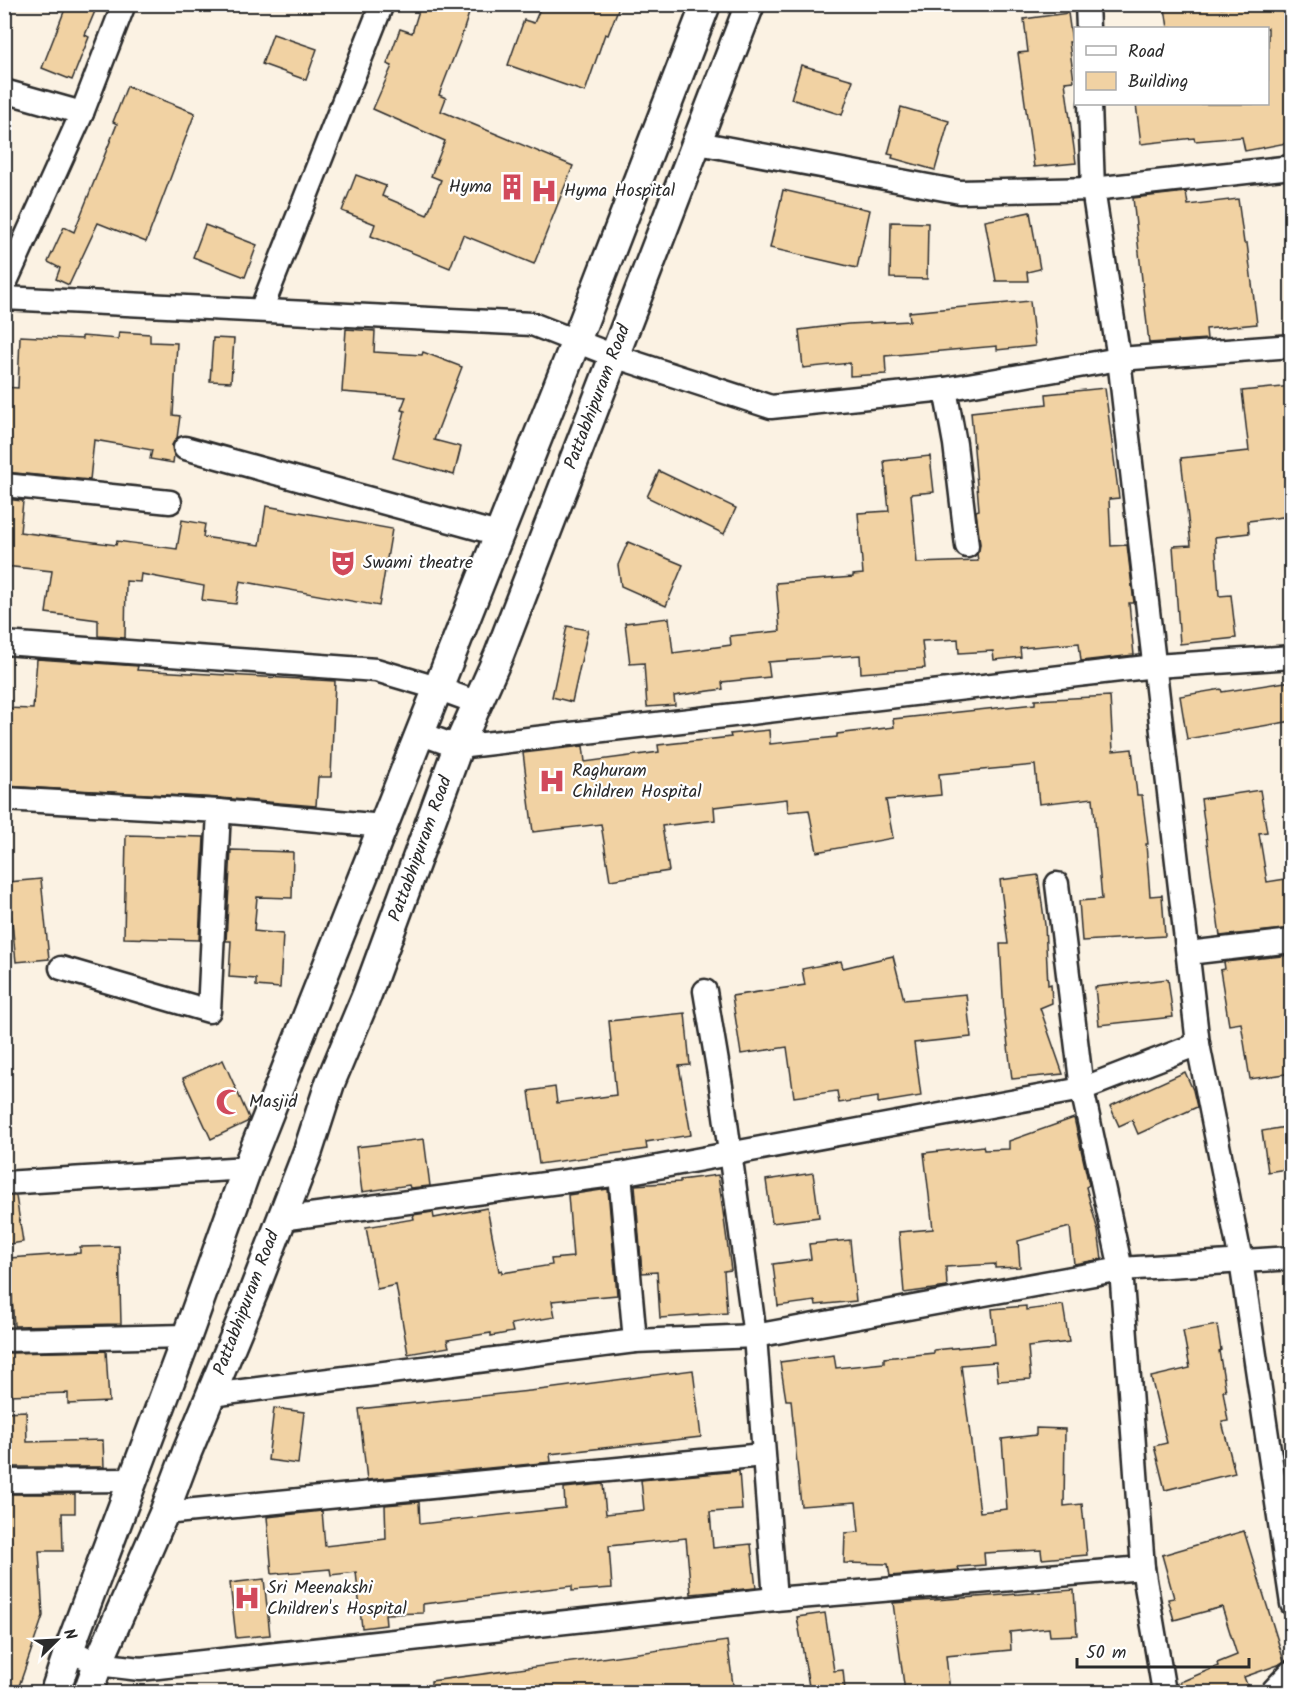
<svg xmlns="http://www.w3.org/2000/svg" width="1296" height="1697" font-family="Kalam,sans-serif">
<rect width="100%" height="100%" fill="#fbf2e3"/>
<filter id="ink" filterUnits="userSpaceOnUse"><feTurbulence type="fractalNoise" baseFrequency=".0167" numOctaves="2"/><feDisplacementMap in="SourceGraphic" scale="12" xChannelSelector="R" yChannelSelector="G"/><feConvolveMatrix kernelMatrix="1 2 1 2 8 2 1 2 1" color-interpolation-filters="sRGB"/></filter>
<g filter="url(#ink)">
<g fill="#f1d2a3" stroke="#2b2b2b" stroke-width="1.5">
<polygon points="67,4 98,4 85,35 89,37 72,80 42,68"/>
<polygon points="421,4 472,4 460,41 439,95 446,98 441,111 573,166 534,264 463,235 450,268 371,236 375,224 342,211 356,175 386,186 382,196 427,215 441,180 431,176 445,141 373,109 392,66 387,64 400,29 412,33"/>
<polygon points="542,4 620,4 608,35 605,34 585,92 508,65 524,20 534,23"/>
<polygon points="1185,4 1189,4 1190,9 1220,5 1221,8 1248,4 1292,4 1292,142 1245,151 1242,137 1195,141 1194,138 1141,144 1136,104 1268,104 1268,28 1168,28 1165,8"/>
<polygon points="1068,13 1072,42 1069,42 1074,81 1065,82 1076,163 1034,167 1018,53 1028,52 1024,19"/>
<polygon points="273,34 317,49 306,80 262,64"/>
<polygon points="801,65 853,80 842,115 791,99"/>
<polygon points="127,86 195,113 146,242 98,223 69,285 56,279 60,268 48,262 64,227 74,232 117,124 113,122"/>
<polygon points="901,107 949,121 935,170 892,158 893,155 888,154"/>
<polygon points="783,190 870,210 857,268 770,248"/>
<polygon points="1186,192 1188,205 1238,199 1244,243 1247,243 1257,324 1206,329 1207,339 1149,343 1133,198"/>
<polygon points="1030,212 1040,269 1027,272 1028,281 996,281 985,221"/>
<polygon points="891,222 928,223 927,279 890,278"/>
<polygon points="205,225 257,245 245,277 193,257"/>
<polygon points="1030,301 1035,346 997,350 997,346 885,356 886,374 850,376 850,363 803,368 799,330 848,324 910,321 909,312"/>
<polygon points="346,329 375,331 374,352 422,355 423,352 462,367 434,440 461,447 454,475 393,458 405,411 401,410 406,397 342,392"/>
<polygon points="119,332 150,334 150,342 177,343 173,415 180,416 177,438 172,445 174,455 173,463 150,459 152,450 94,440 90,480 4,472 4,387 18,388 20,336 82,339 82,336 118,339"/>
<polygon points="213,338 234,339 231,382 210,381"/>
<polygon points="1292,386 1292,516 1248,521 1249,533 1215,537 1219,596 1231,595 1236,638 1180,644 1173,546 1191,545 1181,458 1249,451 1242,391"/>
<polygon points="1105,388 1119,498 1109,499 1111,546 1127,545 1134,603 1129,603 1134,655 1081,661 1079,643 1020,648 1021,657 994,660 993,651 959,653 958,639 922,641 925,668 861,673 860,655 768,662 770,677 722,682 723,689 674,696 675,705 647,707 644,663 630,664 625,623 669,618 673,653 731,645 730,636 780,631 776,583 853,577 853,575 863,574 858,513 889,511 884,461 930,456 934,492 911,494 917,563 978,561 977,554 980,544 976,511 979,510 971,412 1047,404 1046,394"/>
<polygon points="659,471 736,508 724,534 647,497"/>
<polygon points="4,499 23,501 20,532 116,545 117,541 177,549 182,520 205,524 203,537 260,545 266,506 392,529 379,606 240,581 236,604 202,600 204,586 141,574 140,582 126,581 125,638 98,636 98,620 46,613 52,571 4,566"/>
<polygon points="628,542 683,565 666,606 621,586 618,565"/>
<polygon points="567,626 588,630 572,702 552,697"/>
<polygon points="37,659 138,666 137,670 335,681 331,777 318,777 316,806 220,798 4,786 4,708 33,709"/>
<polygon points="1292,681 1292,721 1187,739 1180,696 1221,689 1222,692"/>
<polygon points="1110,696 1113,751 1132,749 1137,795 1142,795 1148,844 1146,844 1150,896 1162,895 1165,936 1082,941 1079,901 1102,899 1093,798 1039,804 1035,765 939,774 941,795 886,800 893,838 817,852 809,810 788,812 787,799 714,807 715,820 662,826 669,871 610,880 601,824 533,832 523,753 583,746 585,762 659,752 658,745 731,737 730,734 769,730 770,744 837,737 837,734 894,727 893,719 1035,704 1035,700"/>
<polygon points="1260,790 1267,832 1259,833 1267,882 1292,878 1292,928 1220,936 1201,799"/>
<polygon points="126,835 204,837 199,940 124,938"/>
<polygon points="231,850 293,852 292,898 257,897 254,931 283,934 280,988 256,986 256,979 229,977 231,941 226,941"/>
<polygon points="1038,875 1045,925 1048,985 1051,984 1052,1003 1040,1008 1063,1074 1012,1079 1004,1013 1000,944 1008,944 1000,880"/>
<polygon points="41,879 49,959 16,962 8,882"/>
<polygon points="1292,955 1292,1073 1250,1079 1241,1023 1229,1025 1220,970 1225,969 1224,962"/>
<polygon points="893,956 904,1000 966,994 971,1037 914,1043 921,1096 878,1103 878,1097 839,1103 837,1091 794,1097 787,1047 741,1054 732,996 805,985 802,969 841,961 843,968"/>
<polygon points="1168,979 1173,1017 1099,1025 1095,987"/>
<polygon points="685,1013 690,1065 679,1066 691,1135 646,1142 647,1149 539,1164 529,1091 555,1087 557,1103 616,1095 609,1021"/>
<polygon points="223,1060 249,1118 247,1122 211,1139 183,1078"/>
<polygon points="1185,1072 1193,1090 1197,1107 1138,1134 1132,1120 1119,1126 1110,1106"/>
<polygon points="1074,1118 1089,1185 1086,1187 1098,1231 1102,1259 1074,1264 1070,1227 1018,1241 1020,1267 995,1268 995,1264 946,1267 947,1287 904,1293 899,1232 933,1229 924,1153 983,1146 984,1150 1009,1149 1009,1141"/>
<polygon points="1292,1126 1292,1168 1268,1172 1262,1131"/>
<polygon points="424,1139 430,1186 410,1188 409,1185 362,1192 356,1147"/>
<polygon points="813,1173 819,1217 772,1223 766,1180"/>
<polygon points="718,1175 731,1270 724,1271 727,1313 660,1318 657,1272 642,1273 635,1185 680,1182 680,1180"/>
<polygon points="608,1189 617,1295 552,1301 555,1317 511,1324 513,1332 491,1336 491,1333 447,1340 449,1347 408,1354 396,1285 377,1289 366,1227 414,1219 413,1215 433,1212 434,1218 487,1208 499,1271 502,1270 502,1273 552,1265 551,1259 573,1257 568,1195"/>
<polygon points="4,1196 16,1196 23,1242 4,1245"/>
<polygon points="850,1240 856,1301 816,1305 815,1301 778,1306 773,1264 811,1259 809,1244"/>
<polygon points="119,1246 121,1324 14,1326 9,1258 80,1253 80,1247"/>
<polygon points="1063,1305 1069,1342 1028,1347 1031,1379 998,1381 996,1362 961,1365 980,1512 1007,1509 1002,1439 1036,1435 1036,1428 1065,1429 1064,1506 1082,1504 1087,1555 1042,1559 1041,1550 984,1553 985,1565 958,1567 959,1570 890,1576 888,1564 844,1563 845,1533 859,1532 856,1502 801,1506 791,1400 786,1400 780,1362 834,1355 836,1368 884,1363 884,1358 934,1353 934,1350 995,1344 992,1309 1026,1306 1026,1310"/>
<polygon points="1217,1325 1221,1350 1219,1351 1226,1391 1223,1391 1228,1421 1222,1422 1235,1473 1165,1490 1154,1446 1167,1443 1151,1377 1190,1368 1183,1331"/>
<polygon points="106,1351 109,1402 68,1404 68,1393 9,1395 7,1353"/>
<polygon points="693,1370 701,1437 550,1454 551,1462 367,1480 359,1409 539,1390"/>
<polygon points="274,1408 304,1412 298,1464 268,1460"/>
<polygon points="26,1411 27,1442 103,1440 104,1467 4,1467 4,1412"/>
<polygon points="739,1471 742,1510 710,1512 713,1548 751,1544 756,1588 691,1594 686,1538 609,1546 612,1588 572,1591 572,1586 423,1604 423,1613 385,1614 386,1625 362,1628 356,1572 331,1575 330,1569 272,1574 267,1517 322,1511 325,1546 386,1539 385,1505 419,1502 420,1524 565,1508 564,1488 603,1484 606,1514 644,1510 641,1480"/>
<polygon points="4,1494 75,1494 75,1513 62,1513 63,1551 39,1551 43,1616 17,1692 4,1692"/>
<polygon points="1244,1531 1284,1661 1278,1665 1244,1677 1250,1692 1177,1692 1176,1684 1218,1666 1217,1663 1237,1655 1222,1607 1174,1620 1168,1599 1174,1598 1162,1555"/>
<polygon points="264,1579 270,1635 236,1638 230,1583"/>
<polygon points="1074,1590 1077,1635 1050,1636 1049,1628 1010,1632 1011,1650 946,1656 950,1692 905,1692 893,1603"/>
<polygon points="825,1613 834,1671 843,1670 845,1690 810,1692 797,1617"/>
<polygon points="727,1641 734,1692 431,1692 431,1681"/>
</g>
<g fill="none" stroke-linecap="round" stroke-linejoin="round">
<g stroke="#2b2b2b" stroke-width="27">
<g id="minor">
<polyline points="1087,4 1088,28"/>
<polyline points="4,91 82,113"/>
<polyline points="1090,104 1093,189 1119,359 1198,1044 1241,1261 1292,1604"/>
<polyline points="698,143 960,192 1093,189 1292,167"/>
<polyline points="4,286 82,113 124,4"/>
<polyline points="4,298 532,324 614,356 771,407 945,389 1119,359 1292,346"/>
<polyline points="261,310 382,4"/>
<polyline points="945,389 955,444 967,546"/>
<polyline points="185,448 498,534"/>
<polyline points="4,485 170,502"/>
<polyline points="4,643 376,670 437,688 478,703"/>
<polyline points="419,733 458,747 1155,666 1292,657"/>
<polyline points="4,799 219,811 383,826"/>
<polyline points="1057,884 1082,1089 1121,1269 1143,1568 1164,1692"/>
<polyline points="1188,953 1292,941"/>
<polyline points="61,968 209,1011 219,811"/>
<polyline points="705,991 721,1086 755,1336 775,1599"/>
<polyline points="620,1174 635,1341"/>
<polyline points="4,1183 247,1168"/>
<polyline points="280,1219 620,1174 1082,1089 1198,1044"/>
<polyline points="4,1340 187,1336"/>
<polyline points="211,1395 635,1341 755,1336 1121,1269 1292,1258"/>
<polyline points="4,1481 133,1480"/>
<polyline points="164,1513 763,1455"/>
<polyline points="69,1650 98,1664 140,1669 775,1599 1143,1568"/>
</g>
</g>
<g stroke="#2b2b2b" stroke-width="33">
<g id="tertiary">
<polyline points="55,1692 69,1650 187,1336 247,1168 576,341 706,4"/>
<polyline points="88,1692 98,1664 164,1513 187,1452 253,1293 308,1151 330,1083 366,997 458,747 499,655 750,4"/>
<polyline points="1276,1692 1292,1675"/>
</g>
</g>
<use href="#minor" stroke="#fff" stroke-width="22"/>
<use href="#tertiary" stroke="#fff" stroke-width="28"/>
</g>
</g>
<defs>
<g id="building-bare" transform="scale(2.07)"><path d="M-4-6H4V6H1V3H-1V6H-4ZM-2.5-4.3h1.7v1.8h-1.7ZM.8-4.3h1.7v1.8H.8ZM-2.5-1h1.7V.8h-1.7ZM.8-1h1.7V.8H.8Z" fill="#d1495b" stroke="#fff" stroke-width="2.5" paint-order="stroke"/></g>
<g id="hospital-bare" transform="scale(2.07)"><path d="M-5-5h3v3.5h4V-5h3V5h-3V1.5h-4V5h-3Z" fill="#d1495b" stroke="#fff" stroke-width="2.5" paint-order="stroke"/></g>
<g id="theatre-bare" transform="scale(2.07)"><path d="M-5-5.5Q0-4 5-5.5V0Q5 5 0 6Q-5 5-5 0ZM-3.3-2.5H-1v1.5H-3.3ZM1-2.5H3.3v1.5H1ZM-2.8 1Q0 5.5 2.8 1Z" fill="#d1495b" stroke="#fff" stroke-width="2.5" paint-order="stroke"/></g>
<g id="mosque-bare" transform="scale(2.07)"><path d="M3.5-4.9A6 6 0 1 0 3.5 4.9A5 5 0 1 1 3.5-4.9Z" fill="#d1495b" stroke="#fff" stroke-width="2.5" paint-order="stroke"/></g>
</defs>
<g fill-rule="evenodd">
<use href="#building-bare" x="512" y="187"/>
<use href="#hospital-bare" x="544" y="191"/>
<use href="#theatre-bare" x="343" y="563"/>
<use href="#hospital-bare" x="552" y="781"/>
<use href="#mosque-bare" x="229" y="1102"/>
<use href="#hospital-bare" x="247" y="1598"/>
</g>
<g text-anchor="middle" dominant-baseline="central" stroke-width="4.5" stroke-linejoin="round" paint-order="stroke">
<g font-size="18" fill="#2b2b2b" stroke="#fff" text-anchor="start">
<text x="492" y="187" text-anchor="end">Hyma</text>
<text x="564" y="191">Hyma Hospital</text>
<text x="363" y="563">Swami theatre</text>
<text x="572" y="771">Raghuram<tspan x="572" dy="21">Children Hospital</tspan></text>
<text x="249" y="1102">Masjid</text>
<text x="267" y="1588">Sri Meenakshi<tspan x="267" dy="21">Children's Hospital</tspan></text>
</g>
<g font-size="18" fill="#2b2b2b" stroke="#fff">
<text transform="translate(598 397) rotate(-69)">Pattabhipuram Road</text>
<text transform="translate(421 849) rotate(-70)">Pattabhipuram Road</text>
<text transform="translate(247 1303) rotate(-69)">Pattabhipuram Road</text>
</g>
</g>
<rect width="1296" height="1697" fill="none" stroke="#fff" stroke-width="24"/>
<rect x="12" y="12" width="1272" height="1673" fill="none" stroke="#2b2b2b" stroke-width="2" filter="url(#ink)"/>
<rect x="1074" y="27" width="195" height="78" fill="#ffffff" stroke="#aaaaaa" stroke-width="1.5"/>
<rect x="1086" y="46" width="30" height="9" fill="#ffffff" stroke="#aaaaaa" stroke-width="1.5"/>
<text x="1128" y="57" font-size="18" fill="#2b2b2b">Road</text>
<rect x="1086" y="72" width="30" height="18" fill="#f1d2a3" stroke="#aaaaaa" stroke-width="1.5"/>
<text x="1128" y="87" font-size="18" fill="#2b2b2b">Building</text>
<g transform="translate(57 1640) rotate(66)" stroke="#ffffff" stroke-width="4.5" paint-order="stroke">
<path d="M0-4.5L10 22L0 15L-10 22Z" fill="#2b2b2b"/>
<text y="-9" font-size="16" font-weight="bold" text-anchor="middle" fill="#2b2b2b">N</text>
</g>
<path d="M1077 1658v9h172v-9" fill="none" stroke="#2b2b2b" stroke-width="3"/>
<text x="1086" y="1658" font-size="18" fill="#2b2b2b" stroke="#ffffff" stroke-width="4.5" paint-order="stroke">50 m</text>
</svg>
